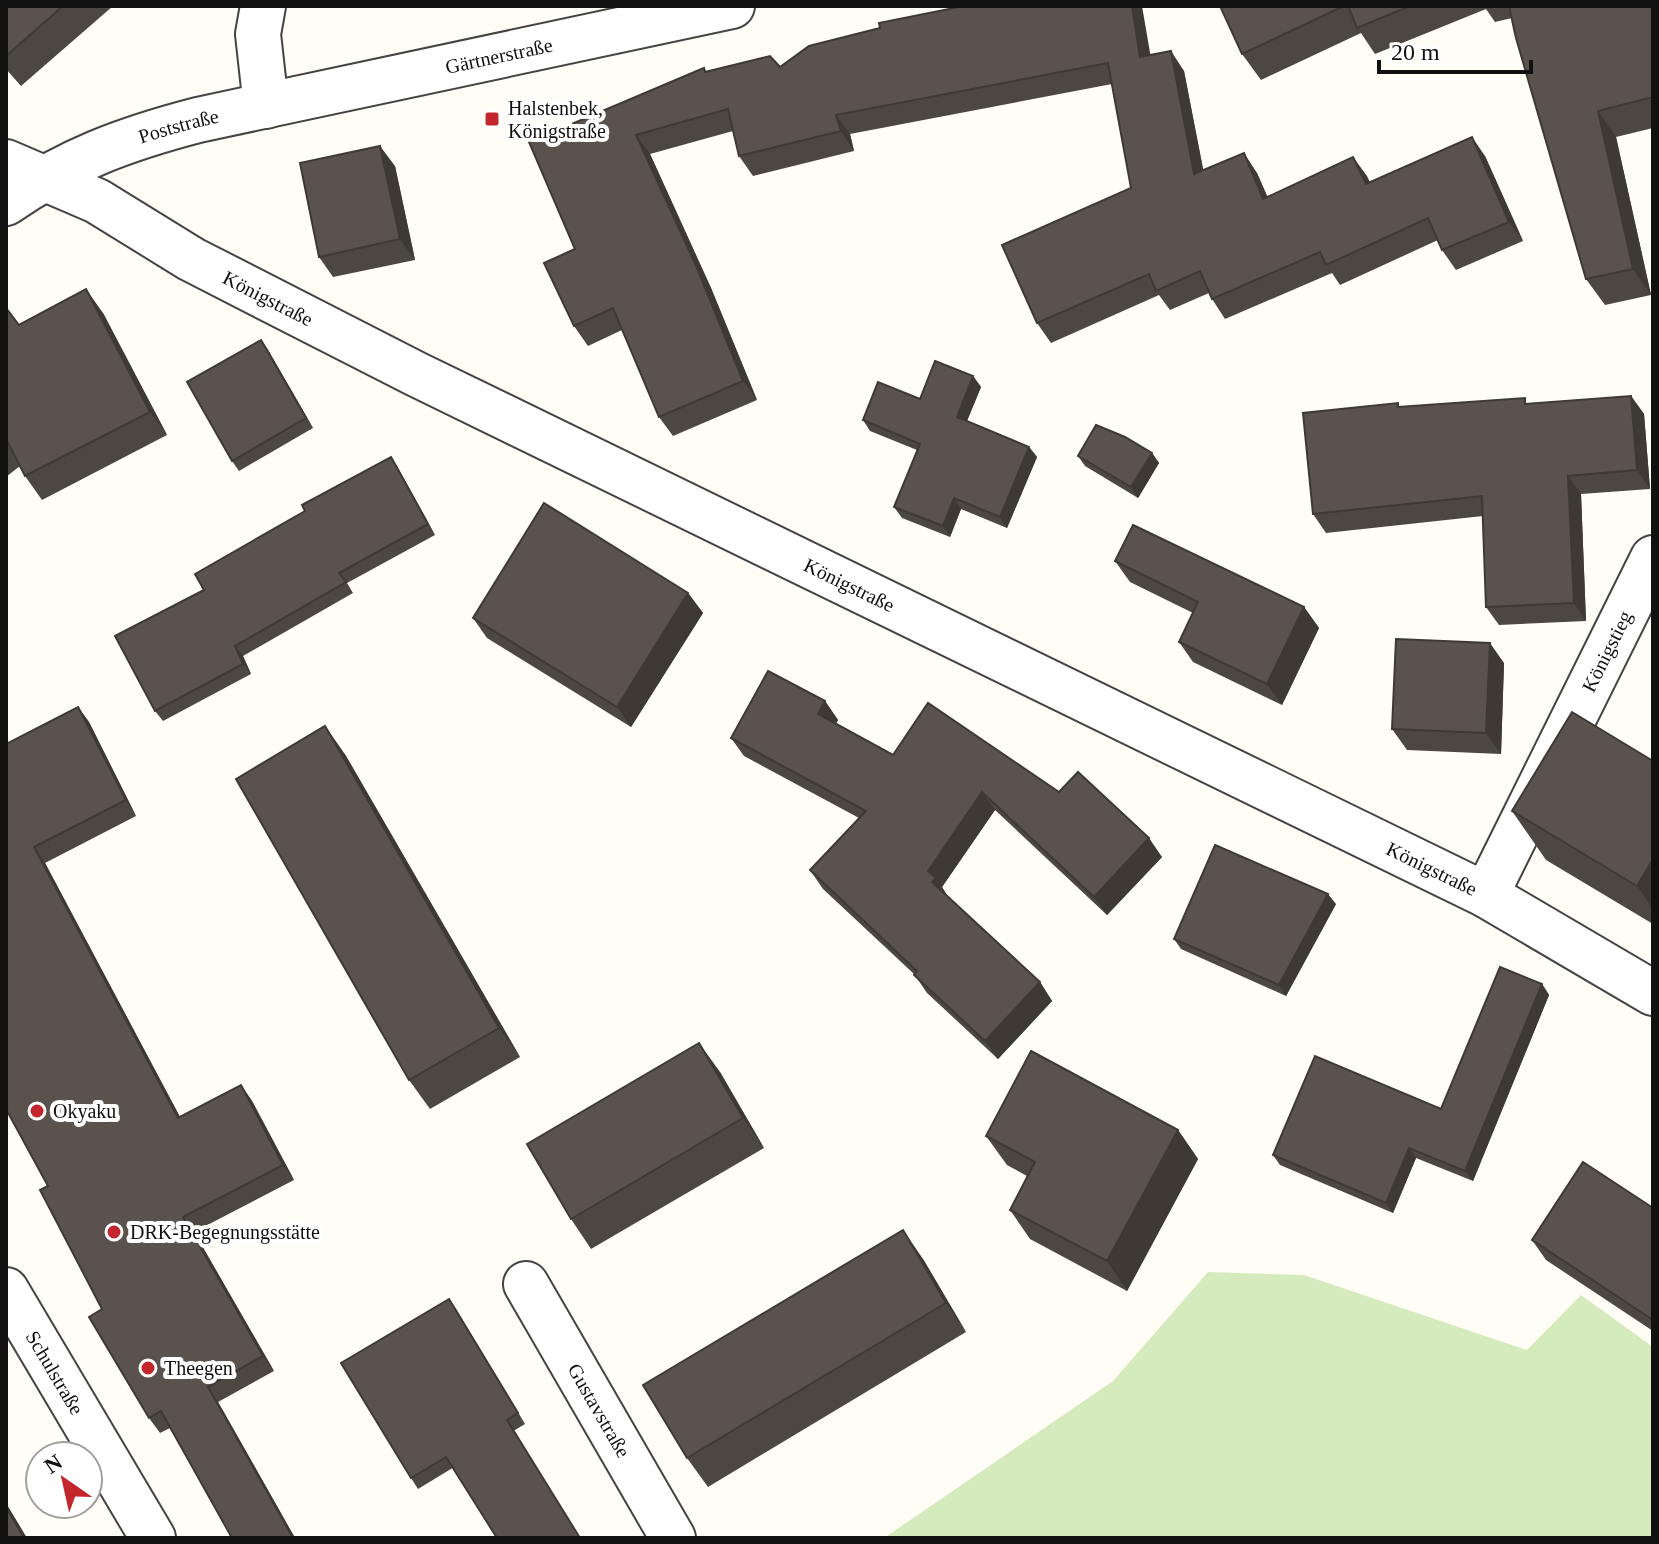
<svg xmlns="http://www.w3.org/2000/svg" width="1659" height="1544" font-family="Georgia,serif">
<rect width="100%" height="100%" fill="#fffdf5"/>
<polygon fill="#d5ebbd" points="1208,1272 1304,1275 1527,1350 1581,1295 1653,1347 1653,1538 884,1538 1113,1381"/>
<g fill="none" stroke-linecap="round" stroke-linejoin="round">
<g stroke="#444" stroke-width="48">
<g id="minor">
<polyline points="263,6 258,34 266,106"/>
<path id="s1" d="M6 162 97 201 191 259 416 374 1486 895 1653 993"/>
<path id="s2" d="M6 203C68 160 125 139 198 120L732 6"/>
<path id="s3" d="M1486 895 1653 558"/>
<path id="s4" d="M526 1284 673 1538"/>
<path id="s5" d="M6 1290 153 1538"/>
</g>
</g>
<use href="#minor" stroke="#fff" stroke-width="44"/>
</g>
<g fill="#4d4742">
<polygon points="6,6 113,6 21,86 6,69"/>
<polygon points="1220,6 1653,6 1653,128 1616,137 1651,295 1605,305 1586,279 1512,18 1495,22 1486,9 1375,54 1361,33 1261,80 1242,54"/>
<polygon points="980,7 1150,55 1184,71 1203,170 1257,173 1267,197 1353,157 1370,182 1485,156 1523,241 1456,270 1442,250 1438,240 1340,285 1332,273 1225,319 1212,299 1209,293 1170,310 1159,295 1051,343 1037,323 1131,188 1112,84 850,134 854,151 753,176 739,156 733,131 650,154 711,288 757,400 673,436 659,417 622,330 588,346 574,326 575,249 529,142 706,71 780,67"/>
<polygon points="395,166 415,260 333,277 319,257"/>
<polygon points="6,308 19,325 103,313 167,435 42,500 25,476 20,466 6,477"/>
<polygon points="261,340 268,350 313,428 239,471 232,461"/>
<polygon points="973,376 981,387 967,421 1029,447 1037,457 1007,528 961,509 950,537 902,518 894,507 917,450 870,431 863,420 920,399"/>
<polygon points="1631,396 1644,414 1650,489 1581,494 1586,621 1499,625 1486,607 1483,516 1326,533 1313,514 1400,407 1529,404"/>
<polygon points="1152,453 1159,463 1138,498 1085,466 1078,456"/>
<polygon points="391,457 398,468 435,535 347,583 353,593 243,656 251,674 163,721 155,711 204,590 305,511"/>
<polygon points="1115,561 1304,607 1319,628 1282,705 1193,662 1179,642 1193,613 1130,582"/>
<polygon points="688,593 703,613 631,727 487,638 473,618"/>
<polygon points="1504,663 1501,754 1407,750 1392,729"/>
<polygon points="825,701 838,720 836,723 893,755 1059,792 1162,857 1107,915 995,810 942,887 948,897 1040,982 1052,1001 998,1059 927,993 914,974 823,889 810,870 859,818 744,756 731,738"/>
<polygon points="78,707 89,722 136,816 45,863 180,1117 241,1085 252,1101 294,1180 194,1232 274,1371 218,1402 295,1538 232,1538 170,1428 160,1433 149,1418 48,1186 7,1052 6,744"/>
<polygon points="325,726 346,756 520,1057 430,1109 409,1080"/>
<polygon points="1653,761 1653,924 1546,860 1512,811"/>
<polygon points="1336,904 1286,996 1181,949 1174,939"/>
<polygon points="1542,984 1549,995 1473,1181 1416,1158 1393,1213 1280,1165 1273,1155 1441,1109"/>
<polygon points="720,1072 764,1148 591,1249 571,1219"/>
<polygon points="1178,1130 1198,1159 1127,1291 1030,1239 1010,1210 1027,1176 1007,1165 986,1136"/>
<polygon points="1653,1208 1653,1331 1546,1260 1532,1240"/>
<polygon points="923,1259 966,1332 708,1487 687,1458"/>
<polygon points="449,1299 525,1424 418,1489 411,1478"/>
</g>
<g fill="#3f3936">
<polygon points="1132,6 1142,6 1154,76 1140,57"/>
<polygon points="1171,51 1184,71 1208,194 1194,174"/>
<polygon points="1598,111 1616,137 1651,295 1633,269"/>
<polygon points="836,115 850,134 854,151 841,131"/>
<polygon points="636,135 650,154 711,288 757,400 743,381"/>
<polygon points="1472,137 1485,156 1523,241 1509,222"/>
<polygon points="380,146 395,166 415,260 400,239"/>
<polygon points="1244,153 1257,173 1277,218 1263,199"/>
<polygon points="1353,157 1367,176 1379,203 1366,184"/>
<polygon points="86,289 103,313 167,435 150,412"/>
<polygon points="261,340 268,350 313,428 306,418"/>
<polygon points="973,376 981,387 964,428 957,417"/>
<polygon points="1631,396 1644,414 1650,489 1637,470"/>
<polygon points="1029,447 1037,457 1007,528 1000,517"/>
<polygon points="1152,453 1159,463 1138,498 1131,487"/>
<polygon points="391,457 398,468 435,535 428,524"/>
<polygon points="1568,476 1581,494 1586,621 1574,603"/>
<polygon points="954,498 961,509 950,537 943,526"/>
<polygon points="688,593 703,613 631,727 617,707"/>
<polygon points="1304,607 1319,628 1282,705 1267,684"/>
<polygon points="1490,643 1504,663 1501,754 1486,733"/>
<polygon points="235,646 243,656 251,674 243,664"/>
<polygon points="825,701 838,720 831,732 818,714"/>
<polygon points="78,707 89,722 136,816 126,800"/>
<polygon points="325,726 346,756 520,1057 499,1028"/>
<polygon points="982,792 995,810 942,887 948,897 932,882 928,871"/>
<polygon points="1149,838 1162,857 1107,915 1094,897"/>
<polygon points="34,847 45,863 189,1134 178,1118"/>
<polygon points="1653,859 1653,909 1637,886"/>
<polygon points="1328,894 1336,904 1286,996 1279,985"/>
<polygon points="1040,982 1052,1001 998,1059 985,1041"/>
<polygon points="1542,984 1549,995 1473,1181 1465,1171"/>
<polygon points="699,1043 720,1072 764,1148 743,1118"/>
<polygon points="241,1085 252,1101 294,1180 283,1165"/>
<polygon points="1178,1130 1198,1159 1127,1291 1107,1261"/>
<polygon points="1409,1148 1416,1158 1393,1213 1386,1203"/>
<polygon points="183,1217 194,1232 274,1371 263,1356"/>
<polygon points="903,1230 923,1259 966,1332 946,1303"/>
<polygon points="449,1299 456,1309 525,1424 518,1413"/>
<polygon points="208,1387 218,1402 295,1538 293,1538"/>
<polygon points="6,1503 27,1538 24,1538 6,1507"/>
</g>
<g fill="#5a524d" stroke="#3f3936" stroke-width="2">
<polygon points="6,6 63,6 6,56"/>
<polygon points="964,6 978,6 978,7 987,6 1132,6 1140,57 1171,51 1194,174 1244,153 1263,199 1353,157 1366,184 1472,137 1509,222 1442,250 1428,218 1326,265 1320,252 1212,299 1200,271 1156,291 1149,274 1037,323 1002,245 1131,188 1108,63 836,115 841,131 739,156 728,109 636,135 697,268 743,381 659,417 613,308 574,326 544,263 575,249 529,142 704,68 705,72 770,56 780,67 809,46 880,28 879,23"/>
<polygon points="1220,6 1344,6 1242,54"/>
<polygon points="1348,6 1410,6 1357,28"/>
<polygon points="1509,6 1653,6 1653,97 1598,111 1633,269 1586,279 1516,38"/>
<polygon points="380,146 400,239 319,257 300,163"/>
<polygon points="86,289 150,412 25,476 6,439 6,308 19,325"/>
<polygon points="261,340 306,418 232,461 187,382"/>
<polygon points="935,361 973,376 957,417 1029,447 1000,517 954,498 943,526 894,507 920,444 863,420 878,382 920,399"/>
<polygon points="1631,396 1637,470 1568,476 1574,603 1486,607 1482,496 1313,514 1303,413 1398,403 1398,407 1525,398 1525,404"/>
<polygon points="1096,425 1125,437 1152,453 1131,487 1078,456"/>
<polygon points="391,457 428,524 339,573 346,582 235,646 243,664 155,711 115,636 204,590 195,574 305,511 302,505"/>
<polygon points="544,503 688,593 617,707 473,618"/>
<polygon points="1133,525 1304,607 1267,684 1179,642 1198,602 1115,561"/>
<polygon points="1396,639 1490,643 1486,733 1392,729"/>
<polygon points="768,671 825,701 818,714 893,755 928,703 1059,792 1078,772 1149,838 1094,897 982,792 928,871 936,878 932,882 1040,982 985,1041 914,975 917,971 810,870 866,811 731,738"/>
<polygon points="78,707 126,800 34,847 178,1118 241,1085 283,1165 183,1217 263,1356 208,1387 293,1538 232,1538 161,1411 149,1418 89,1317 102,1309 40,1190 48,1186 6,1109 6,1052 7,1052 6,1049 6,744"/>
<polygon points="1572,712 1653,761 1653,859 1637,886 1512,811"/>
<polygon points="325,726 499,1028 409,1080 236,779"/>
<polygon points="1215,845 1328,894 1279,985 1174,939"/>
<polygon points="1500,967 1542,984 1465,1171 1409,1148 1386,1203 1273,1155 1315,1056 1441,1109"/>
<polygon points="699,1043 743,1118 571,1219 527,1144"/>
<polygon points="1031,1051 1178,1130 1107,1261 1010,1210 1035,1162 986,1136"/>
<polygon points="1583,1162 1653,1208 1653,1320 1532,1240"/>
<polygon points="903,1230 946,1303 687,1458 643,1385"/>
<polygon points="449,1299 518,1413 507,1420 580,1538 497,1538 446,1457 411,1478 341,1363"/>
<polygon points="6,1507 24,1538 6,1538"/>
</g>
<g fill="#c4262e" stroke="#fff" stroke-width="3">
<rect x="484" y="111" width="16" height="16" rx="4"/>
<circle cx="37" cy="1111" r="8"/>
<circle cx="114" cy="1232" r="8"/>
<circle cx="148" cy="1368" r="8"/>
</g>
<g text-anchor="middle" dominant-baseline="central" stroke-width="8" stroke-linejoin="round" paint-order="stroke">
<g font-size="20" fill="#111" stroke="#fff">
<text stroke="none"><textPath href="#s2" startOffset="518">Gärtnerstraße</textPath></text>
<text stroke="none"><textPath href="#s2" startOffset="190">Poststraße</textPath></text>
<text stroke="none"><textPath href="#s1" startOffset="296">Königstraße</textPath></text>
<text stroke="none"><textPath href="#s1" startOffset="944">Königstraße</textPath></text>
<text stroke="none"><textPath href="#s3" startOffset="272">Königstieg</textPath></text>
<text stroke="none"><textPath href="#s1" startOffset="1592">Königstraße</textPath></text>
<text stroke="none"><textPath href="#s5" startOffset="96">Schulstraße</textPath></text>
<text stroke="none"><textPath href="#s4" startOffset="146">Gustavstraße</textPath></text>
</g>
<g font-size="20" fill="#111" stroke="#fff" text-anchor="start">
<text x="508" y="108">Halstenbek,<tspan x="508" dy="23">Königstraße</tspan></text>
<text x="53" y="1111">Okyaku</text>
<text x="130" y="1232">DRK-Begegnungsstätte</text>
<text x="164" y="1368">Theegen</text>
</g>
</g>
<rect width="1659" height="1544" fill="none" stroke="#111111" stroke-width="16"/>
<g transform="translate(64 1480) rotate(326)"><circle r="38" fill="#ffffff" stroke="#a0a0a0" stroke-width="2"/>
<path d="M0-6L14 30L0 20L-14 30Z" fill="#c4262e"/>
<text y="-12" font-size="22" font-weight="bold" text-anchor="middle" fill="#111111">N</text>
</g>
<path d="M1379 60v12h152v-12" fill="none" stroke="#111111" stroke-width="4"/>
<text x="1391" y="60" font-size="24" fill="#111111" stroke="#ffffff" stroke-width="6" paint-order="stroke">20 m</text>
</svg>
